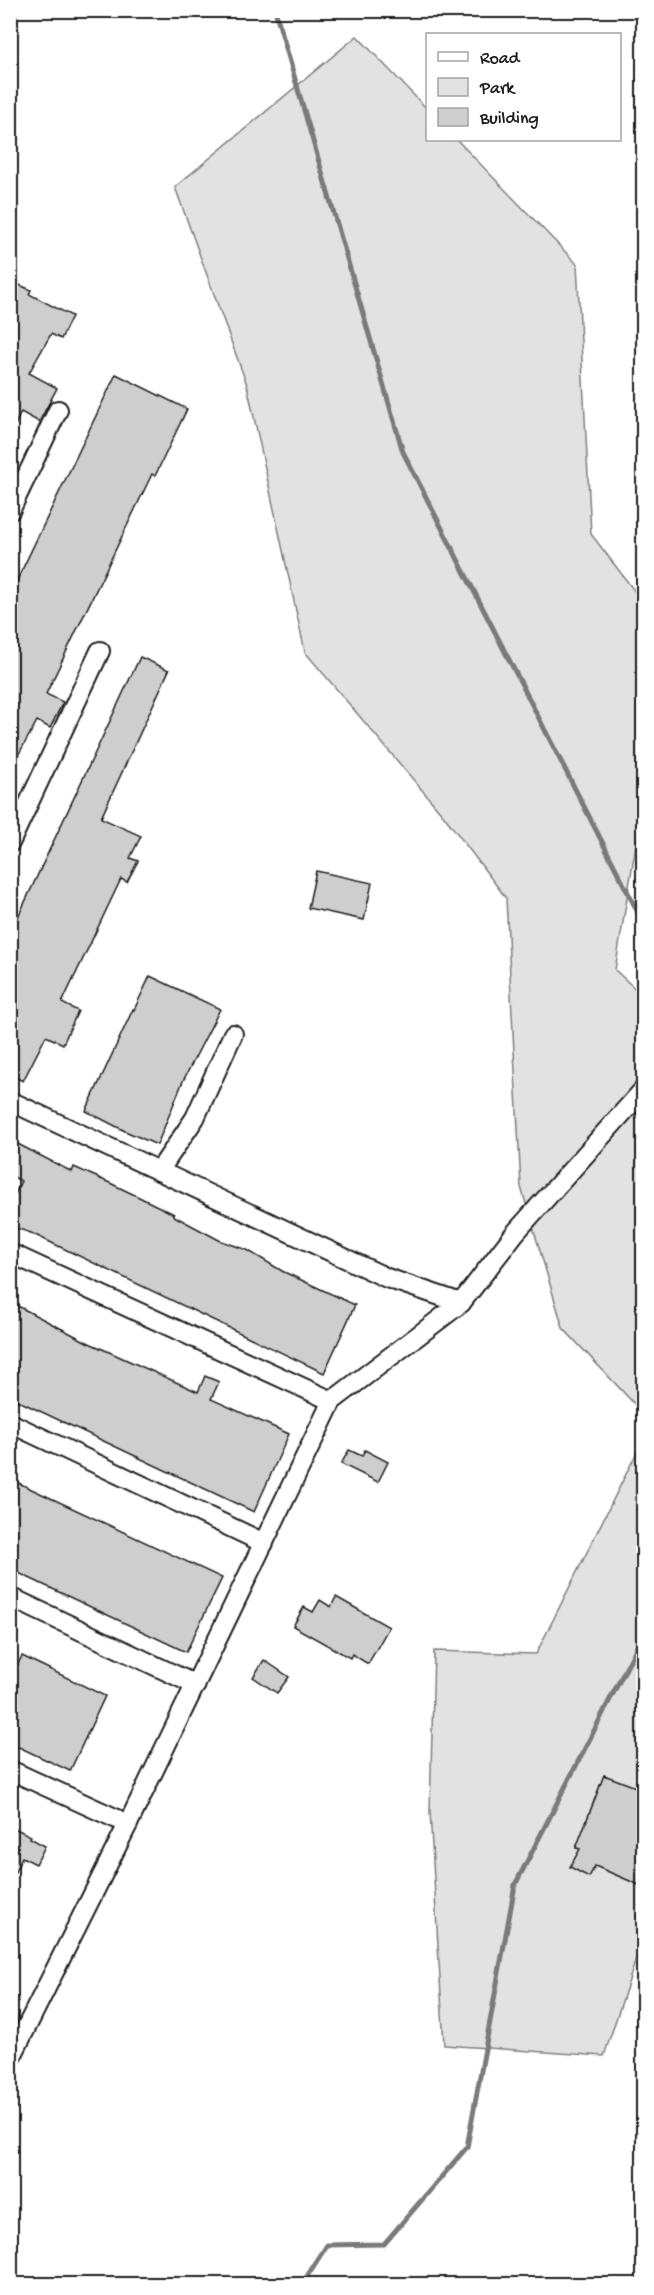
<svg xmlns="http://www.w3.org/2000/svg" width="654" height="2295" font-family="'Gochi Hand',sans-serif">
<rect width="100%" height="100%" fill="#fff"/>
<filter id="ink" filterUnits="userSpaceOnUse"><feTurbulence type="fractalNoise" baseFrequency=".0167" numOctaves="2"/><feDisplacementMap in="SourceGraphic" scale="12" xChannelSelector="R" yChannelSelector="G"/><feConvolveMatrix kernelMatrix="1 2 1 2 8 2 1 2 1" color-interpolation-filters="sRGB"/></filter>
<g filter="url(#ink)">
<g fill="#e2e2e2" stroke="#7f7f7f" stroke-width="1.5">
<polygon points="357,36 427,109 428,140 457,140 577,264 591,534 643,602 643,803 615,970 643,996 643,1413 563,1328 521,1187 506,898 444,816 305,652 247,385 175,187"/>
<polygon points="643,1440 643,1934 640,1947 604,2056 444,2045 430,1812 434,1651 536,1654"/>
</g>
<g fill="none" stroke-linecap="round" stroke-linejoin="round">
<g stroke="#7a7a7a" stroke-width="5">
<polyline points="275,10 403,452 644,924"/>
<polyline points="302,2284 327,2245 384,2244 467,2147 515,1885 644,1633"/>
</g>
</g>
<g fill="#cecece" stroke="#1c1c1c" stroke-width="1.5">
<polygon points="10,281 31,290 29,294 72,316 61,339 51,334 29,373 57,388 39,422 21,412 10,436"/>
<polygon points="116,374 187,409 155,476 152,474 46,694 63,702 50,728 37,721 10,770 10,595"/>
<polygon points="140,657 169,670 101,818 141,836 130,858 138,861 127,882 121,879 62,1003 78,1011 63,1044 46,1036 23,1081 10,1075 10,934"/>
<polygon points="316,871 372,883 364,920 308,908"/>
<polygon points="150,976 220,1009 183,1081 157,1145 125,1131 86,1111 133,1009 134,1010"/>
<polygon points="10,1140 72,1172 74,1167 112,1184 174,1214 174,1216 219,1240 247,1250 282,1271 355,1305 324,1373 31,1233 10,1226 10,1205 21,1181 10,1175"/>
<polygon points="10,1302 87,1342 198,1392 205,1376 219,1382 211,1399 289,1434 254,1512 10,1397"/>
<polygon points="349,1450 362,1456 365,1450 388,1462 378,1482 341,1464"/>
<polygon points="10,1479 222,1578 186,1652 10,1569"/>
<polygon points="336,1597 389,1627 368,1664 352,1654 350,1658 293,1626 304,1607 313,1612 320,1600 331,1607"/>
<polygon points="22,1656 105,1696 70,1771 10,1743 10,1680"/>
<polygon points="264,1660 289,1677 277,1693 253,1677"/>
<polygon points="604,1775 644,1790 644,1887 595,1866 589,1877 570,1867 580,1849 576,1848"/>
<polygon points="10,1826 31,1836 30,1838 45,1846 36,1864 22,1857 10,1883"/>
</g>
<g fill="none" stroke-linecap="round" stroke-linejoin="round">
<g stroke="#1c1c1c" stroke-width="22">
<g id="minor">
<polyline points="10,511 58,410"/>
<polyline points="10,843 100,651"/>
<polyline points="10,1101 387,1278 461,1303"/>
<polyline points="159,1171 195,1118 233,1034"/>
<polyline points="10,1253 332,1401"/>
<polyline points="10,1423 264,1543"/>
<polyline points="10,1597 196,1685"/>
<polyline points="10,1770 128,1824"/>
<polyline points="10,2060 128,1824 332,1401 461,1303 515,1233 644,1089"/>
</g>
</g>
<use href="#minor" stroke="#fff" stroke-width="18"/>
</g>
</g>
<rect width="654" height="2295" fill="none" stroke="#fff" stroke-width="36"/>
<rect x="18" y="18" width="618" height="2259" fill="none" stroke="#1c1c1c" stroke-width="2" filter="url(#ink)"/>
<rect x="426" y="33" width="195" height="108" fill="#ffffff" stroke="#a4a4a4" stroke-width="1.5"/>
<rect x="438" y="52" width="30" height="9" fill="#ffffff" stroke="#a4a4a4" stroke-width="1.5"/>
<text x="480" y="63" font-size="18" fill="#1c1c1c">Road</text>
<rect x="438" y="78" width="30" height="18" fill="#e2e2e2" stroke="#a4a4a4" stroke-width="1.5"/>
<text x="480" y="93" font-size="18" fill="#1c1c1c">Park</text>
<rect x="438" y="108" width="30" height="18" fill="#cecece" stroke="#a4a4a4" stroke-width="1.5"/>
<text x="480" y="123" font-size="18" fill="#1c1c1c">Building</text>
</svg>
